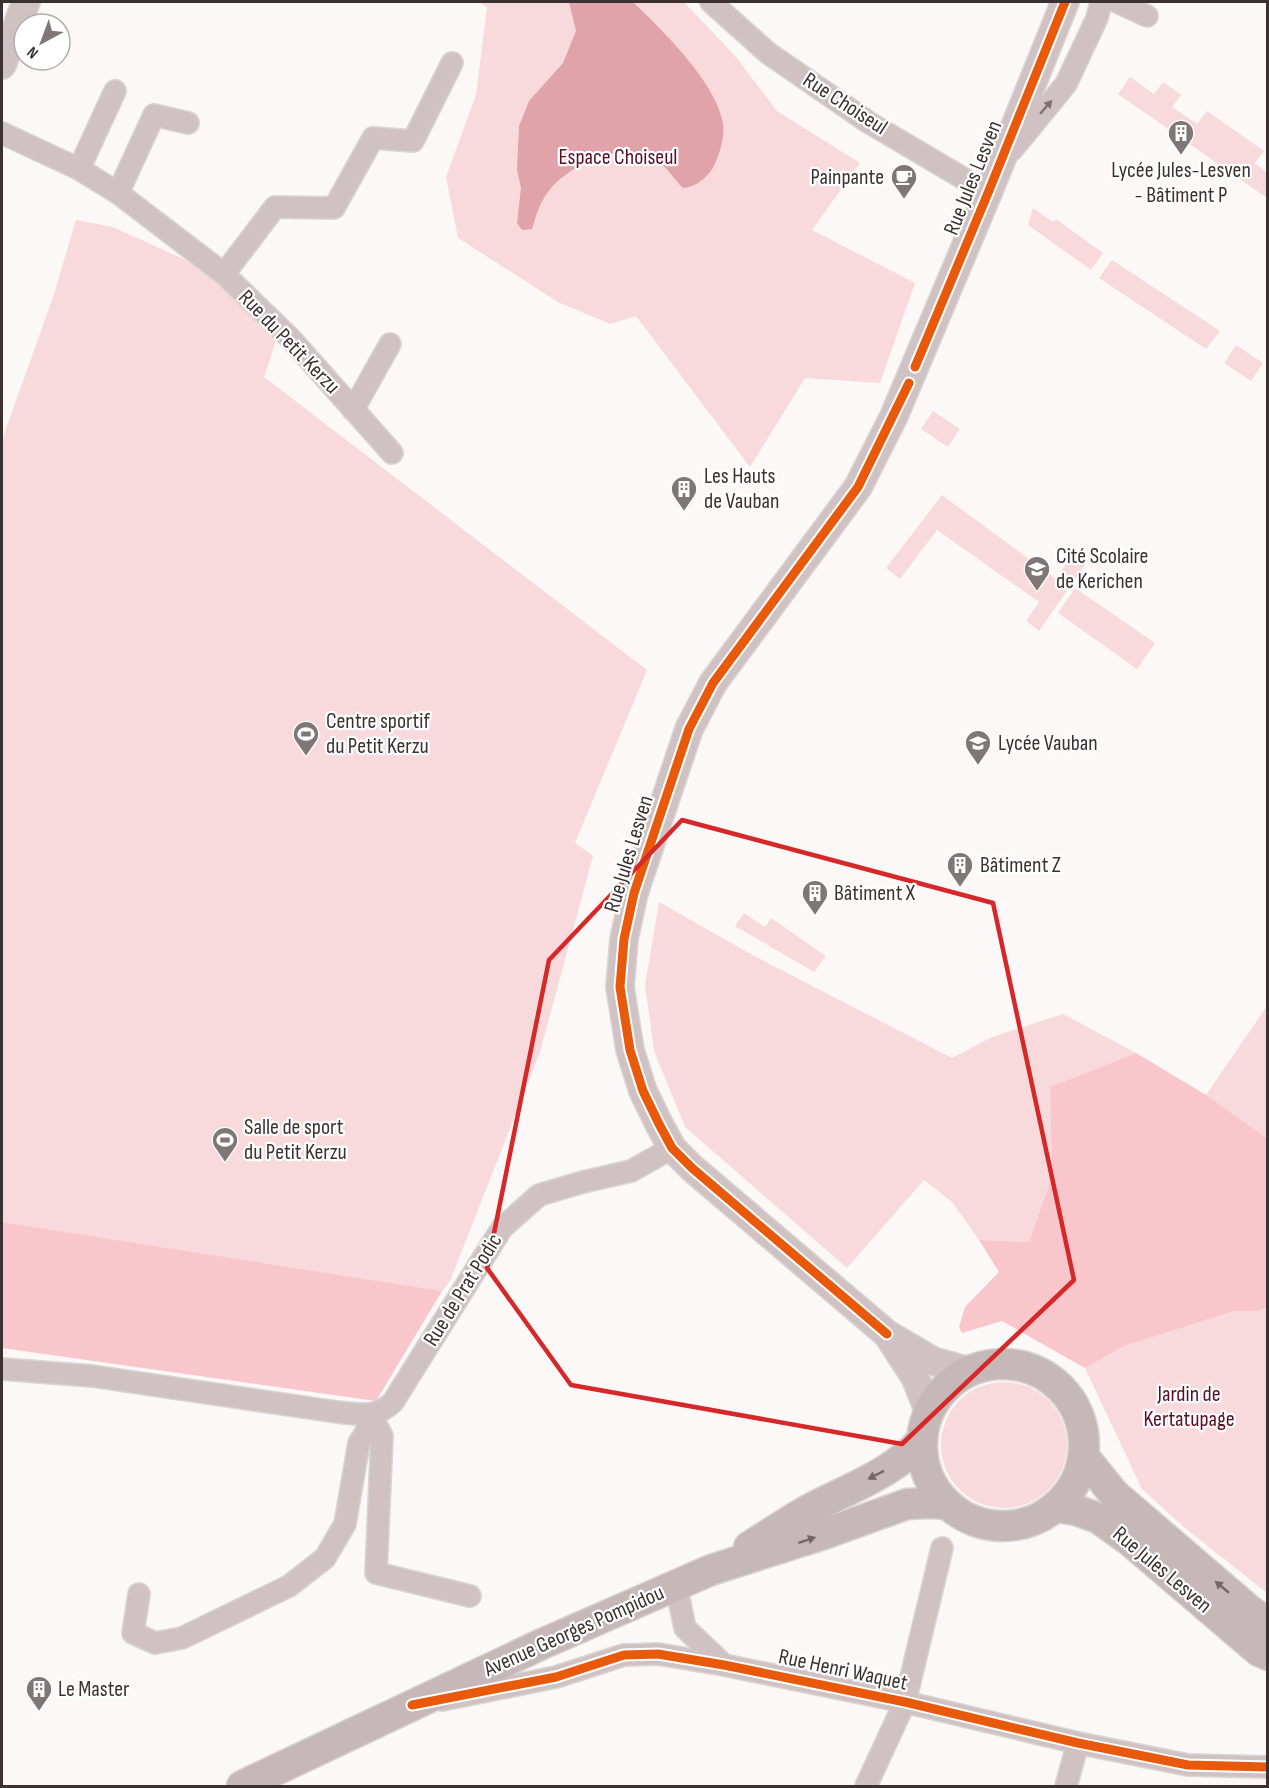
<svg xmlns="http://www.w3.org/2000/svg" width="1269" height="1788" font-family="'Sofia Sans Condensed',sans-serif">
<rect width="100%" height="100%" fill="#fcf8f8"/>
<g fill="#f8dadc">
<polygon points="480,2 684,2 736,57 777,111 860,163 812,230 915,283 880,383 805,378 750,467 636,316 610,324 558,302 458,238 446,177 476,95 487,8"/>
<polygon points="1130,77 1154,94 1163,82 1181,95 1172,107 1197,124 1207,111 1264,151 1255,163 1267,173 1267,198 1118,94"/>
<polygon points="1033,208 1053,222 1056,219 1103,253 1091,270 1028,225"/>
<polygon points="76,220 113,227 192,263 233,297 276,341 264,377 647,670 575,843 593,856 540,1052 450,1281 442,1291 2,1222 2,440 54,294"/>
<polygon points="1112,260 1220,331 1206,349 1099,278"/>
<polygon points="1236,345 1263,363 1251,381 1224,363"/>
<polygon points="933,411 960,429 948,447 921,429"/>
<polygon points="942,495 1056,579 1073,553 1087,562 1039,631 1026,621 1039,602 937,530 900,579 886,568"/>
<polygon points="1075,588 1155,643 1137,669 1058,613"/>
<polygon points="659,902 756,957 952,1058 992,1037 1063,1014 1136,1053 1050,1087 1052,1176 1029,1242 979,1240 952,1202 924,1180 847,1268 685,1127 654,1051 645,985"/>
<polygon points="744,913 765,927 771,918 826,956 814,972 735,926"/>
<polygon points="1267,1006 1267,1138 1206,1095"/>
<polygon points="1267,1307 1267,1593 1185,1528 1142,1489 1085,1368 1124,1346 1235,1311 1259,1311"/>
<circle cx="1004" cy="1445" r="63"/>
</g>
<g fill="#f9c6cb">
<polygon points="1136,1053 1206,1095 1267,1138 1267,1307 1259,1311 1235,1311 1124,1346 1085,1368 1002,1321 962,1333 959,1327 965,1307 999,1272 979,1240 1029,1242 1052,1176 1050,1087"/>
<polygon points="2,1222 442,1291 376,1401 2,1348"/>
</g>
<path fill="#e0a3a9" d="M569 2H633C662 30 716 82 723 123 725 136 720 152 715 164 709 176 697 187 683 188 673 178 663 161 650 156 618 143 573 164 552 187 541 199 536 215 532 229L522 230 517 223 521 188 517 170 519 126 529 101 563 63 576 31Z"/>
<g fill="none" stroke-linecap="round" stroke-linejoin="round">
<g stroke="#d9d5d5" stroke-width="24">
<g id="minor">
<polyline points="711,2 768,53 868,122 988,193"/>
<polyline points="1117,2 1147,16"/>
<polyline points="2,133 79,169 118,193 224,274 291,339 392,453"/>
<polyline points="1012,150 1066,84 1097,18 1101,2"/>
<polyline points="79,169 115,91"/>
<polyline points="118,193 154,115 188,123"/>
<polyline points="224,274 275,207 334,208 373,138 413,141 452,63"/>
<polyline points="353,410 390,344"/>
<path d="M2 1369 92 1376 337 1412C360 1414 375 1419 393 1402L502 1228 539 1195 583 1182 631 1171 672 1148"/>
<polyline points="371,1415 382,1436 376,1573 470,1596"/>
<polyline points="676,1585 685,1628 724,1665"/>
<polyline points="139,1594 133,1633 155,1643 182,1638 289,1586 325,1558 345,1524 359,1443 365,1434 371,1415"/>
<polyline points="442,1700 556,1677 624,1655 658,1654 724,1665 905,1702 1078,1743 1188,1765 1268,1767"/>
<polyline points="866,1786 905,1702 942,1548"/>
<polyline points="1066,1786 1078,1743"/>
</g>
</g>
<g stroke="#d9d5d5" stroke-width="30">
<g id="tertiary">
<polyline points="2,65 26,2"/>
<polyline points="891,1340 915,1377 929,1412"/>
<polyline points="969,1371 933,1361 887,1334 692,1168 672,1148 659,1124 643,1091 630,1050 620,987 624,939 634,893 689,729 713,683 858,487 894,416 988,193 1065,2"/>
</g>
</g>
<g stroke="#d9d5d5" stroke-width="33">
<g id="secondary">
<circle cx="1003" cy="1445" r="81"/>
<polyline points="1084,1457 1114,1494 1249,1610 1268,1623"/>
<polyline points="1056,1507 1076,1510 1098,1518 1129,1540 1259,1651 1268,1655"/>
<path d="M749 1547C770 1534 791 1519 812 1508 850 1488 894 1473 922 1440"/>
<polyline points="242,1786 542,1644 711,1570 824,1534 907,1504 931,1503 947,1504"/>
</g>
</g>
<use href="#minor" stroke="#d0c2c3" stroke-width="21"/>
<use href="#tertiary" stroke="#d0c2c3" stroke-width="27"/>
<use href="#secondary" stroke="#c6b8b9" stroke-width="30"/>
<g stroke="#fff" stroke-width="13">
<g id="cycleway">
<polyline points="915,367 988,193 1065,2"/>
<polyline points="887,1334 692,1168 672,1148 659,1124 643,1091 630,1050 620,987 624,939 634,893 689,729 713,683 858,487 909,383"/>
<polyline points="412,1705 556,1677 624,1655 658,1654 724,1665 905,1702 1078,1743 1188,1765 1268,1767"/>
</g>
</g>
<use href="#cycleway" stroke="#e8590c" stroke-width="9"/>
</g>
<defs><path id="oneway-solid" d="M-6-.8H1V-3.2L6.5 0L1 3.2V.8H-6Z" transform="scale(1.5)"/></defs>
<use fill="#7f7273" href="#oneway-solid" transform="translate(1046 107) rotate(-49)"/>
<g fill="#736768">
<use href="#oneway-solid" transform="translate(876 1475) rotate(153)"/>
<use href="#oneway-solid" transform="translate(807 1540) rotate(-18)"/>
<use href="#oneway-solid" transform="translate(1222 1587) rotate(-140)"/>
</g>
<path fill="none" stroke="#d62828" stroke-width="4.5" stroke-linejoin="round" d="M682 820 993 903 1074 1280 902 1444 571 1385 487 1268 549 960Z"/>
<defs>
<g id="building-pin" transform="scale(1.35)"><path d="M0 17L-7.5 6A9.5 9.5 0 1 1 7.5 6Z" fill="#7f7777" stroke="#fff"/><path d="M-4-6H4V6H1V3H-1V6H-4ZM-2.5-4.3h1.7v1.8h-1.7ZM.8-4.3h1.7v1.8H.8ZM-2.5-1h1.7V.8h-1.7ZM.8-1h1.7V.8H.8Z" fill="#fff"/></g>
<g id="cafe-pin" transform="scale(1.35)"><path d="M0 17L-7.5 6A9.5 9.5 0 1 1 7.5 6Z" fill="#7f7777" stroke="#fff"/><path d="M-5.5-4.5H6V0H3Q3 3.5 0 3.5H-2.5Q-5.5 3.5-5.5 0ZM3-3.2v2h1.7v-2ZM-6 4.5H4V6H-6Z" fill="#fff"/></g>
<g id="school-pin" transform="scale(1.35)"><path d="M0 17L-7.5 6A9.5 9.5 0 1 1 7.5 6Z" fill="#7f7777" stroke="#fff"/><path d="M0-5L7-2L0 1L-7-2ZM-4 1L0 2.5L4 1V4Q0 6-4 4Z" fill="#fff"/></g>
<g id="stadium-pin" transform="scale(1.35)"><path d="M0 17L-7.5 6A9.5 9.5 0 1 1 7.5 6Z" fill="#7f7777" stroke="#fff"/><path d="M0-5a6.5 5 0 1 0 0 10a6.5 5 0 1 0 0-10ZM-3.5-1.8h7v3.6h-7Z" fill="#fff"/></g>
</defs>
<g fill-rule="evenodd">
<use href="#building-pin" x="1181" y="133"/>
<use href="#cafe-pin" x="904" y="177"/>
<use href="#building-pin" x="684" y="489"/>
<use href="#school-pin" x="1037" y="569"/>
<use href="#stadium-pin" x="306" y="734"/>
<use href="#school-pin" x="978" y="743"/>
<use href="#building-pin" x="960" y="865"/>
<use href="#building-pin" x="815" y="893"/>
<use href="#stadium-pin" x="225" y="1140"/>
<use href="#building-pin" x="39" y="1689"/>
</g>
<g text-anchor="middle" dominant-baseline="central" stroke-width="4.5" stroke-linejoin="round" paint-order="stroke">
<g font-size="22" fill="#3c3132" stroke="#fff">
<text transform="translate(845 104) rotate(33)">Rue Choiseul</text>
<text transform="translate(973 178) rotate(-68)">Rue Jules Lesven</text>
<text transform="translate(289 342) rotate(46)">Rue du Petit Kerzu</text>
<text transform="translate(629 854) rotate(-73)">Rue Jules Lesven</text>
<text transform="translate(463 1290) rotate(-58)">Rue de Prat Podic</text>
<text transform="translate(1162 1570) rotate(40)">Rue Jules Lesven</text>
<text transform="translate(574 1631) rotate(-24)">Avenue Georges Pompidou</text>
<text transform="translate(843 1670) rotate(12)">Rue Henri Waquet</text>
</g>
<g font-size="22" fill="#5b0e20" stroke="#fff">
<text x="618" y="157">Espace Choiseul</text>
<text x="1189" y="1394">Jardin de<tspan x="1189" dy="25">Kertatupage</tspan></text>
</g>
<g font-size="22" fill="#3c3132" stroke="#fff" text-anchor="start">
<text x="1181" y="170" text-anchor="middle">Lycée Jules-Lesven<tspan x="1181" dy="25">- Bâtiment P</tspan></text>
<text x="884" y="177" text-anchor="end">Painpante</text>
<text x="704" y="476">Les Hauts<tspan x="704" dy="25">de Vauban</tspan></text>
<text x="1056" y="556">Cité Scolaire<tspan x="1056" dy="25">de Kerichen</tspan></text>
<text x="326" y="721">Centre sportif<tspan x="326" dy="25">du Petit Kerzu</tspan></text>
<text x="998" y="743">Lycée Vauban</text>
<text x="980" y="865">Bâtiment Z</text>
<text x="834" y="893">Bâtiment X</text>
<text x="244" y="1127">Salle de sport<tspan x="244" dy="25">du Petit Kerzu</tspan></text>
<text x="58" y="1689">Le Master</text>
</g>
</g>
<rect width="1269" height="1788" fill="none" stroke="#3c3132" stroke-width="6"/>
<g transform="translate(42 42) rotate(221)"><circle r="28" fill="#ffffff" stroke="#b1adad" stroke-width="1.5"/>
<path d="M0-4.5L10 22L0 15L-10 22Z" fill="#7f7777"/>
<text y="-9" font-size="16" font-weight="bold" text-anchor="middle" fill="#3c3132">N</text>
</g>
</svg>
